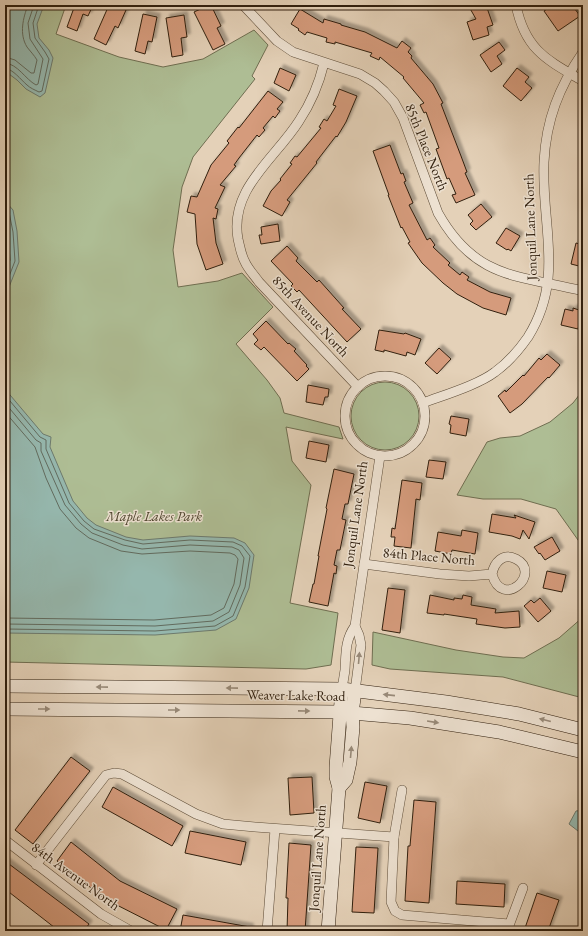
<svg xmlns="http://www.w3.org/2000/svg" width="588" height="936" font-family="'EB Garamond',serif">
<defs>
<filter id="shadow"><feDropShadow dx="3.5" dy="-3.5" stdDeviation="1" flood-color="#0004"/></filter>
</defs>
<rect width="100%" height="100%" fill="#e4d1b8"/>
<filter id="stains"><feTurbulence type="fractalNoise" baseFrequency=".005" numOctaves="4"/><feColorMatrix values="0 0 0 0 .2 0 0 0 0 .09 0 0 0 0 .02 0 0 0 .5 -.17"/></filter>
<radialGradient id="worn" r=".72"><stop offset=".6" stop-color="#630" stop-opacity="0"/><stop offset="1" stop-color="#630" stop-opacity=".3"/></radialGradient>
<g fill="#aebd94" stroke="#6f6e51">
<polygon points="5,5 66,5 56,34 119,57 163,67 203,59 254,30 268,45 252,76 255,79 193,157 182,187 173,250 178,287 218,281 242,273 273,307 236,344 267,380 280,398 284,413 339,427 343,439 286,427 292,461 311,485 290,603 338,613 331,665 306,669 5,662"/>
<circle cx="385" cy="416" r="34"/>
<polygon points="583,390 583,547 556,509 521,499 483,499 457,495 487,442 500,438 520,436 550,422 573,403"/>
<polygon points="583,617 583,698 503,677 390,669 372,665 373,632 456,650 503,657 524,658 559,638"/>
</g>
<g fill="#95b7ad" stroke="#6d7a6d">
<polygon points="5,5 44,5 37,24 39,38 49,50 53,58 45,93 40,97 26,89 17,80 5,71"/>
<polygon points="5,201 13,210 17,231 19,262 7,292 5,295"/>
<polygon points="5,389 43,434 51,437 50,447 73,501 87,518 96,525 126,537 143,540 190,536 234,538 245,543 254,555 249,588 236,619 216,630 155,635 5,633"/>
<polygon points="583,810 583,832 578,831 569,824 576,811"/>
</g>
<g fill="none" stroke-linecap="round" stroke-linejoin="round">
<g stroke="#626b5e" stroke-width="1">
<path d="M5 57 15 60 31 73H34L37 60C34 55 30 51 27 47 19 34 23 18 28 5"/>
<path d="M5 63C18 64 25 79 36 85L38 84 43 59 30 39 28 23 34 5"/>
<path d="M5 68C14 70 20 79 27 85 30 88 35 90 39 92L42 91 49 59 45 52 35 38 33 23 39 5"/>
<polyline points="5,207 9,212 13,232 15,261 5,287"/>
<polyline points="5,216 8,232 10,260 5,273"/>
<polyline points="5,395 40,437 46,440 46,449 69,503 84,521 94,529 125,540 143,544 190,540 233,542 242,546 250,556 245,587 233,616 215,626 155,631 5,629"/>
<polyline points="5,403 36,440 41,443 41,451 65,505 81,524 92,533 123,545 142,549 190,545 232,547 239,550 244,558 240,585 229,612 213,621 155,626 5,624"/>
<polyline points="5,412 35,447 46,478 60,509 76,528 89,538 121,551 142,554 190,551 230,553 235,555 238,559 234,584 224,608 211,615 154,620 5,618"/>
</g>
</g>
<g fill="#d59b7c" stroke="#301f0e" filter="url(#shadow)">
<polygon points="75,5 93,5 88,16 83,14 77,31 67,27"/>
<polygon points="109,5 120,5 119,7 126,10 118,28 115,26 106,45 94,39"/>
<polygon points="209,5 211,5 221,26 217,28 225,44 213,50 194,12"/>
<polygon points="468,5 486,5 493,25 487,27 489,35 473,40 467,22 476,19"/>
<polygon points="554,5 556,9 562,5 572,5 580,16 558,31 544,11"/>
<polygon points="300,9 323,23 324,19 341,24 341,25 365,32 397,48 402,41 411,48 408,52 412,56 411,58 433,84 443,103 441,104 461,156 467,172 465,173 475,195 456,203 452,195 456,194 449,178 447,179 436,149 439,148 426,112 424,113 420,105 424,103 403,78 404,77 380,57 379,60 370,56 372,53 335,42 335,44 326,42 327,38 307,32 305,35 298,30 299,29 291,24"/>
<polygon points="143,14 157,17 152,42 148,41 145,54 135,51"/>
<polygon points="184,15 187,37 181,38 183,55 172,57 166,18"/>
<polygon points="499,42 505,50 497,56 502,64 491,72 480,55"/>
<polygon points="280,68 296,75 289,91 274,83"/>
<polygon points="517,68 529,77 525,82 532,88 521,101 503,86"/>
<polygon points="339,89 357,96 346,122 337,137 336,136 316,162 317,163 287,200 290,202 282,216 263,206 271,191 281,180 280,179 292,164 290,163 295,156 297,157 321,128 319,127 324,119 327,121 336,106 333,105"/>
<polygon points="268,91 283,102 277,109 280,111 275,118 273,116 263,128 265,130 259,137 257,135 239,158 234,165 236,166 220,185 225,187 215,208 218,209 216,219 213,218 216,243 223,264 206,270 197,244 195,214 187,212 191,196 197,197 211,165 229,143 227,141 231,136 238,127 239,128"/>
<polygon points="390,145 401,174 403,173 406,181 404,182 413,203 409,205 427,240 430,238 435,245 433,247 450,263 448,265 460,275 462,272 469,277 467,280 490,292 511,298 506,315 483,308 457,294 443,283 422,263 408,243 410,242 402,227 401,228 388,195 389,195 373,151"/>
<polygon points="481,204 492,217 476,230 470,224 473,221 468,215"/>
<polygon points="278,224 280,241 261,244 259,235 262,235 261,227"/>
<polygon points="506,228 520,236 511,251 508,249 507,250 496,243"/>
<polygon points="576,243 583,245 583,267 571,264"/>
<polygon points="287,246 298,258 296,261 317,282 319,280 344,308 342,309 361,329 347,342 299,290 297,292 291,286 293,284 271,261"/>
<polygon points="573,308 582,311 578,329 561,325 565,309 573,311"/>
<polygon points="266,321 288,344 289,343 296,349 294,351 307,365 306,366 309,369 297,381 264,347 261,350 254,344 258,340 253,334"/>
<polygon points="379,330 404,334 405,333 421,339 415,355 407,352 406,356 384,350 384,352 375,350"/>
<polygon points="439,348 451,359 437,374 425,363"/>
<polygon points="547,354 560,365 549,378 548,377 522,404 510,413 498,396 505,390 506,392 523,375 524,376 539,358 541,360"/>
<polygon points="308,385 329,389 328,397 325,397 323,405 306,402"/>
<polygon points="451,416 469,419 466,436 450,433 451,425 449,424"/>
<polygon points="309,441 329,445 326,462 306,458"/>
<polygon points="429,460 446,462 443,479 426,477"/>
<polygon points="334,469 354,474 348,504 345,504 342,519 346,520 340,550 337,550 334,565 337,566 336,574 334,573 328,606 309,602 313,584 314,584 319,556 318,556 327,509 326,508"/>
<polygon points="402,480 422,483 420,500 416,499 411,548 394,546 395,537 391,537 392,528 395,529"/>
<polygon points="492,514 516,518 514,515 535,522 529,539 523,530 520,539 512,536 489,532"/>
<polygon points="462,530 478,533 475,554 452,550 451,554 435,551 438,532 461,536"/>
<polygon points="552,537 560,551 545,560 540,553 539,554 534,547"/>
<polygon points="547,571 566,575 562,592 543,588"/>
<polygon points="388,588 405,590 400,633 382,630"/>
<polygon points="430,595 454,600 454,598 462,599 463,595 472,597 471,605 496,609 495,613 519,611 520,627 505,628 476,624 477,619 444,614 444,615 427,613"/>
<polygon points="540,598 551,611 538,622 524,606 531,600 534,603"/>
<polygon points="71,757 90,771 33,844 15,830"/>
<polygon points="312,777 314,813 290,815 288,778"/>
<polygon points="365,782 387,786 380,823 358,818"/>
<polygon points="113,787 183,826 172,846 102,807"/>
<polygon points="414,800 436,802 429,903 405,901 408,846 410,846"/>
<polygon points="190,831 246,842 241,865 185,853"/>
<polygon points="71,842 120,881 177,909 166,930 105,899 57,861"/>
<polygon points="289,843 311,845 305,931 287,931 288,898 286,898"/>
<polygon points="356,847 378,848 374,913 352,912"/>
<polygon points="5,861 89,924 84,931 59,931 5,889"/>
<polygon points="457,881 505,884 504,907 456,904"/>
<polygon points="537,893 559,900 548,931 524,931"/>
<polygon points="183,915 250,927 250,931 180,931"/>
</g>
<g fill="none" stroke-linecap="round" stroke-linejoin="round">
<g stroke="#5d4c38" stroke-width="10">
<g id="street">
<path d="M243 5 277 41 293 52 360 74 375 83 384 91 394 102 403 118 438 213C475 279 517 275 583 291"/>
<path d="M516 5C525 50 547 60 583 81"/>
<path d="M324 63C319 84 311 103 299 121 275 159 229 189 238 239 240 247 241 255 245 262 248 269 255 276 259 282L358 387"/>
<circle cx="385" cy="416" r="40"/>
<path d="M423 403C444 395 478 385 495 372 509 362 519 350 528 337 565 278 541 225 544 162 546 120 559 87 583 52"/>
<path d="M364 564 440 574 469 576 492 574C502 611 543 573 516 559 503 552 494 563 492 574"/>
<path d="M342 689C343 683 344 676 345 670 346 653 345 640 355 626L380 456"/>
<polyline points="355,691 361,645 359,635 355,626"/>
<polyline points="402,790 394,837 391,902 395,911 402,915 509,924"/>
<polyline points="5,840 101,914 131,931"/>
<polyline points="36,865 106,775 114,773 122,774 196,814 223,824 255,827 394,837"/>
<polyline points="267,931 275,829"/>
<polyline points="507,931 523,888"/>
</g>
</g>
<g stroke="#301f0e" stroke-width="14">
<g id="secondary">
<polyline points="5,686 342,689 446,702 519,714 583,730"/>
<polyline points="5,709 340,712 410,718 499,732 583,752"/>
<polyline points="339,788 346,780 350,762 353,727 352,713 355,691"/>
<polyline points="328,931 339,788 336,777 336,767 342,689"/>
</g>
</g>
<use href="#street" stroke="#ede1d1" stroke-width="9"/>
<use href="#secondary" stroke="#ede1d1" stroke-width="13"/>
</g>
<defs><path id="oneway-solid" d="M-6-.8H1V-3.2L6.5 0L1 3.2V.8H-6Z"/></defs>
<g fill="#988a79">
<use href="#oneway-solid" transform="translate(359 658) rotate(-85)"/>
<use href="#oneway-solid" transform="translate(102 687) rotate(-179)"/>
<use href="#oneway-solid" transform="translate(232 688) rotate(-179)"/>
<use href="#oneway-solid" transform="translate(389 695) rotate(-174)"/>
<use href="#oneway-solid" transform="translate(44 709)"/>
<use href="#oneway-solid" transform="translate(174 710)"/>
<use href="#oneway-solid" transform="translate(304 711) rotate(1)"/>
<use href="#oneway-solid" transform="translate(545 720) rotate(-166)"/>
<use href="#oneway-solid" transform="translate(433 722) rotate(9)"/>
<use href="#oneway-solid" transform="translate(351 752) rotate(-85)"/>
</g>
<g text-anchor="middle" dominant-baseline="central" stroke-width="3" stroke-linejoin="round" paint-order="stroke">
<g font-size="14" fill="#301f0e" stroke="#ede1d1">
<text transform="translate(427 147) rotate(68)">85th Place North</text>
<text transform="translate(530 227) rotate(-92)">Jonquil Lane North</text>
<text transform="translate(311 316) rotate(47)">85th Avenue North</text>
<text transform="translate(355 514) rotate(-82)">Jonquil Lane North</text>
<text transform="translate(429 556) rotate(5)">84th Place North</text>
<text transform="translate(296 695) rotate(1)">Weaver Lake Road</text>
<text transform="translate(317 858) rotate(-86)">Jonquil Lane North</text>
<text transform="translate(76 876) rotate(36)">84th Avenue North</text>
</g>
<g font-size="14" font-style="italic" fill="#504630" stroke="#ede1d1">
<text x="154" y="516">Maple Lakes Park</text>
</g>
</g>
<rect width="588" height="936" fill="none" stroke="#e4d1b8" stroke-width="20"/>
<rect x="6" y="6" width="576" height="924" fill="none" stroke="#301f0e" stroke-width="2"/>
<rect x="10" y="10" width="568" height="916" fill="none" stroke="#301f0e"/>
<rect width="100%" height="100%" filter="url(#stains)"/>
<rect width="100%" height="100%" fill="url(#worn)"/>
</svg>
